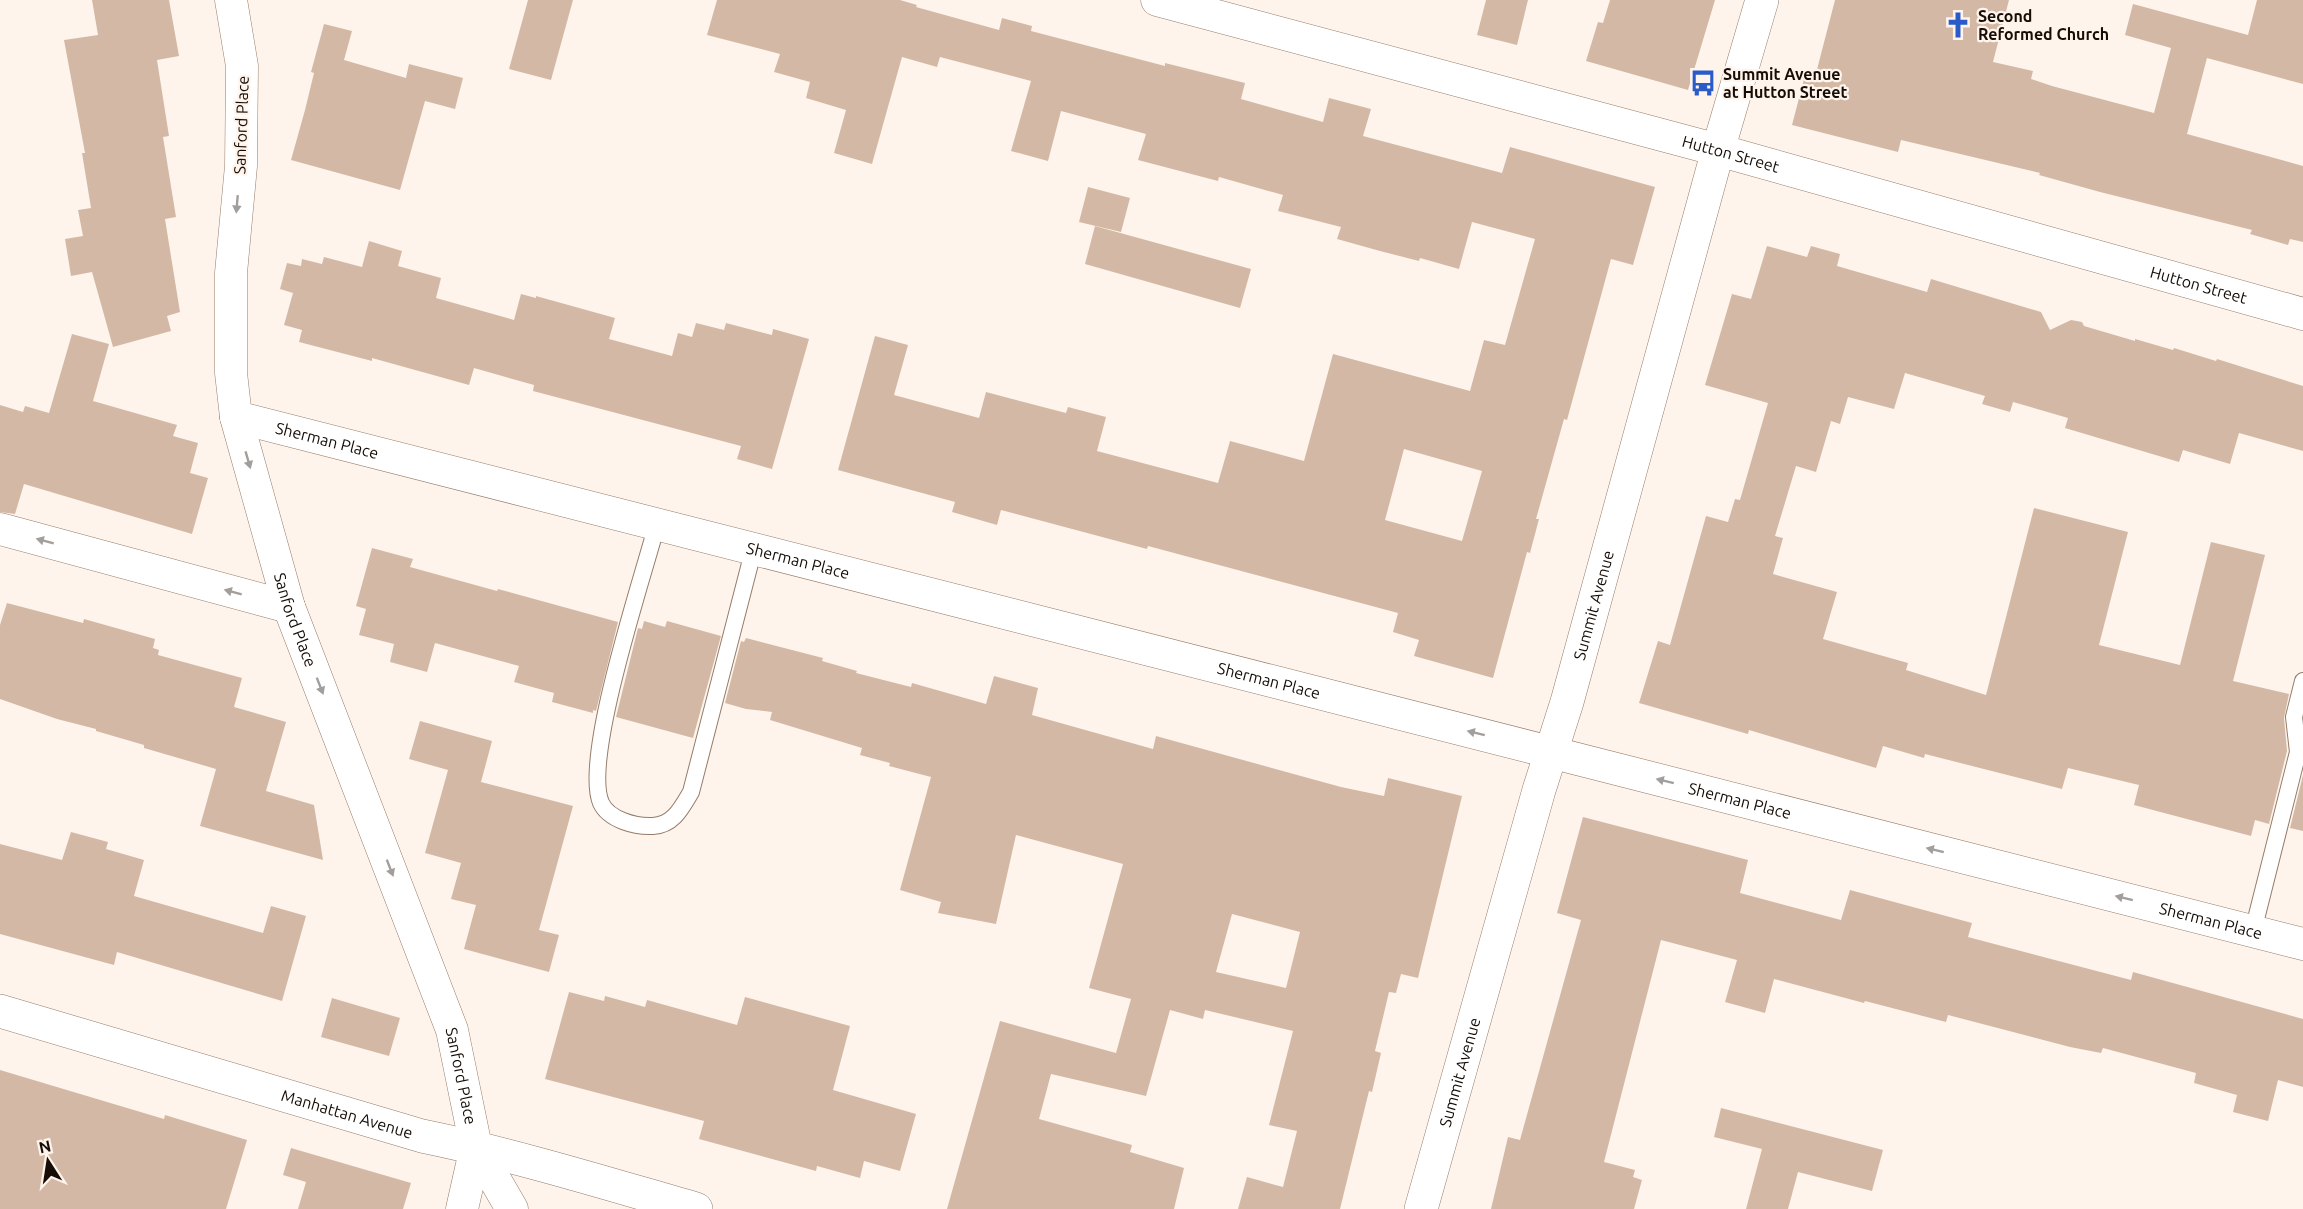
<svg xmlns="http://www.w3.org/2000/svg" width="2303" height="1209" font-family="Ubuntu,sans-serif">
<rect width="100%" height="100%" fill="#fff4ec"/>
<g fill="#d3b9a5" fill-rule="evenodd">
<polygon points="92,0 169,0 179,56 157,60 169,136 163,137 176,217 165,219 180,312 167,316 171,331 113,347 92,272 71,276 65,239 83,236 78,210 91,208 82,153 85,153 64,40 98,35"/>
<polygon points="528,0 573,0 551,80 509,69"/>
<path d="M717 0H900L917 5 916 7 999 30 1002 18 1032 26 1031 31 1165 66V63L1245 83 1241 99 1323 122 1329 98 1371 109 1363 136 1502 173 1510 147 1655 187 1633 265 1611 259 1567 420 1564 419 1536 519H1539L1530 553 1527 552 1493 678 1414 656 1419 640 1393 632 1398 613 1148 546 1147 549 1001 510 997 525 952 512 955 502 838 470 875 336 908 345 894 395 979 418 986 392 1066 413 1068 407 1106 417 1097 451 1218 483 1230 441 1304 461 1333 354 1470 391 1484 340 1505 345 1535 239 1472 222 1459 269 1420 258 1419 261 1380 251 1337 239 1341 227 1278 211 1283 195 1219 177 1218 181 1138 160 1146 134 1061 111 1048 161 1011 151 1031 81 940 57 937 67 902 57 872 164 834 153 846 110 806 98 810 82 774 72 780 54 707 35ZM1404 449 1482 471 1462 541 1385 520Z"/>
<polygon points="1486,0 1528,0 1517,45 1477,35"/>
<polygon points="1610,0 1715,0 1688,90 1586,61 1598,22 1603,23"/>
<polygon points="1835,0 2009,0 1993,62 2033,71 2031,79 2052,86 2154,113 2171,48 2125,35 2133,4 2248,35 2257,0 2303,0 2303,84 2207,58 2187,134 2303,166 2303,242 2290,239 2288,245 2250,234 2252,230 2100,192 2039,175 2040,173 1901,140 1898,152 1792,125 1804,79 1814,81"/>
<polygon points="324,24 352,31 344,60 406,78 409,64 463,78 455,109 425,101 400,190 291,160 305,110 314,73 311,72"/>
<polygon points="1088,187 1130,198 1121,232 1079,222"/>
<polygon points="1095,226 1251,269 1240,308 1085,264"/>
<polygon points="369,241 402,251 398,266 441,278 436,298 514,320 521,294 536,298 536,296 615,318 609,339 672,356 678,333 692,337 696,323 724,330 726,323 772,335 773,329 809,339 772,469 737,459 741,446 533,391 534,385 474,368 469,385 372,358 372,361 299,342 302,330 284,325 293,293 280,289 287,263 301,266 302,259 322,264 324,257 362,267"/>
<polygon points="1767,246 1807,257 1811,246 1840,254 1837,266 1927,292 1931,279 2041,312 2050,330 2071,320 2082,322 2084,326 2135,341 2135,339 2173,350 2174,348 2216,361 2217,359 2303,386 2303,451 2239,433 2230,464 2183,450 2179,462 2065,428 2068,418 2013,402 2010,412 1982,404 1985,396 1905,373 1894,409 1848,397 1840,424 1831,421 1816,472 1796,466 1775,536 1783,538 1773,574 1837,592 1823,639 1908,663 1906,670 1986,695 2034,508 2128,532 2099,645 2180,665 2211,542 2265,555 2233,681 2289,694 2284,718 2287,751 2269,824 2255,820 2251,836 2134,805 2139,785 2068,768 2062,789 1925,754 1924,758 1883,746 1876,768 1749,730 1748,734 1639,703 1658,641 1670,645 1706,516 1728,522 1735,499 1740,500 1768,403 1705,385 1732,294 1751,299"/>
<polygon points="72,334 109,344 93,401 177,425 173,436 198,443 190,473 208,478 192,534 24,484 15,514 0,512 0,405 23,412 25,406 49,413"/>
<polygon points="372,548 413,559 410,567 497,591 498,589 618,622 596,711 593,710 593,713 552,702 554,693 514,682 519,666 435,643 427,672 390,662 394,644 359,635 366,609 356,606"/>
<polygon points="7,603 83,623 84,619 155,639 153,648 159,650 158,655 242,678 234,707 286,722 266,791 314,805 323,860 200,826 216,769 144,748 144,745 96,731 96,729 57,719 0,699 0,625"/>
<polygon points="644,621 665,627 667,621 721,636 693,738 616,717 638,628 642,629"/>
<path d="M746 638 823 658 822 661 857 671 856 673 911 687 912 683 986 704 994 676 1038 688 1032 715 1153 749 1156 736 1341 787 1384 796 1388 778 1462 796 1418 978 1401 974 1396 993 1389 992 1375 1051 1381 1053 1372 1092 1369 1091 1340 1209H1238L1247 1177 1283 1187 1297 1131 1269 1125 1293 1031 1205 1010 1203 1019 1170 1010 1146 1096 1051 1074 1039 1119 1132 1145 1130 1152 1184 1168 1174 1209H947L1000 1021 1116 1053 1131 999 1089 988 1123 864 1016 835 996 924 938 913 941 902 900 890 931 777 889 766 890 763 860 755 862 748 770 720 772 712 746 709 725 703 741 641 744 642ZM1232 914 1300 932 1286 988 1216 972Z"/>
<polygon points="420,721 492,741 481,782 573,806 539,930 559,935 549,972 464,949 476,905 451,899 461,863 425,853 448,770 409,759"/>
<polygon points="2303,775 2303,831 2290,828"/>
<polygon points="1583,817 1748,860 1740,893 1841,920 1850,890 1972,923 1968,937 2131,980 2133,972 2303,1019 2303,1087 2278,1080 2268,1121 2233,1112 2237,1095 2194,1083 2196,1073 2103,1048 2101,1053 2070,1047 1948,1015 1946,1022 1865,1001 1864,1003 1774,979 1765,1013 1725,1002 1737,960 1661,940 1604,1162 1635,1170 1633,1177 1642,1180 1634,1209 1491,1209 1508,1137 1520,1140 1581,920 1557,913"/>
<polygon points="71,832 108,842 106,849 144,860 134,896 263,933 271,906 306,916 282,1001 117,952 114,965 0,934 0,844 62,860"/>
<polygon points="569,992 604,1001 605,996 645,1007 647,1000 737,1025 745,997 850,1026 833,1090 916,1114 900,1171 864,1161 860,1178 817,1166 816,1171 699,1139 704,1121 545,1079"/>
<polygon points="332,998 400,1018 389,1056 321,1037"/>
<polygon points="0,1070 164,1119 165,1115 247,1140 226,1209 0,1209"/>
<polygon points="1721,1108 1883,1150 1872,1191 1798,1172 1788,1209 1746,1209 1762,1149 1714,1137"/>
<polygon points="291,1148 411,1183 403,1209 298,1209 306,1182 283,1175"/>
</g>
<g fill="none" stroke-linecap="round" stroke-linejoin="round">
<g stroke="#957c6a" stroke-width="18">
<g id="service">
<path d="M657 524C643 577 582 759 601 803 609 820 636 827 653 826 673 825 681 809 691 792L754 548"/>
<polyline points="2253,931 2298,752 2294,717 2303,681"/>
</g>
</g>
<g stroke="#957c6a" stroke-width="33">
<g id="minor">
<path id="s1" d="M231 0 242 66 241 166 231 273V373L236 417 289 607 452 1030 476 1147 512 1209"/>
<path id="s2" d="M1157 0 1718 150 2303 314"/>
<path id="s3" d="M236 417 2303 944"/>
<polyline points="0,529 289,607"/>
<polyline points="462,1209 476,1147"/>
</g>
</g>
<g stroke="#957c6a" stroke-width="34">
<g id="tertiary">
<path id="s4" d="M0 1011 422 1136C515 1155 605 1183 696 1209"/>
<path id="s5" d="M1421 1209 1539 790 1567 702 1718 150 1762 0"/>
</g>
</g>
<use href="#service" stroke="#fff" stroke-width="16"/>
<use href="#minor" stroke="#fff" stroke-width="32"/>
<use href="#tertiary" stroke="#fff" stroke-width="33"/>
</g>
<defs><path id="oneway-solid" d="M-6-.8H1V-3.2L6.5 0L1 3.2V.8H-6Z" transform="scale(1.5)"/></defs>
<g fill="#a29e9c">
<use href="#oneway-solid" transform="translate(237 204) rotate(95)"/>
<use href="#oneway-solid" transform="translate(248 460) rotate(74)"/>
<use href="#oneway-solid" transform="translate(45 541) rotate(-165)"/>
<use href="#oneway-solid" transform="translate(233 592) rotate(-165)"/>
<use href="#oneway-solid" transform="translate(320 686) rotate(69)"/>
<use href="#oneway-solid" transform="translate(1476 733) rotate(-166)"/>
<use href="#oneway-solid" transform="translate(1665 781) rotate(-166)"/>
<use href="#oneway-solid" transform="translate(1935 850) rotate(-166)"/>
<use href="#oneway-solid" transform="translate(390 868) rotate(69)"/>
<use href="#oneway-solid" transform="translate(2124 898) rotate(-166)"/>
</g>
<defs>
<g id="church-bare" transform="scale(2.07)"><path d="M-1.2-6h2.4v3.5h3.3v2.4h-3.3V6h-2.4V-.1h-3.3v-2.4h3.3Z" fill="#295bc9" stroke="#fff4ec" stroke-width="2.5" paint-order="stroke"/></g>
<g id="bus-bare" transform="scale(2.07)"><path d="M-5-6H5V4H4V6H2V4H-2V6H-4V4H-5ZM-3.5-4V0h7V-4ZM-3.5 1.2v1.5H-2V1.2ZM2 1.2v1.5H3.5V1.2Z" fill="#295bc9" stroke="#fff4ec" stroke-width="2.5" paint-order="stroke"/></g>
</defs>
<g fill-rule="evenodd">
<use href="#church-bare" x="1958" y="25"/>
<use href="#bus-bare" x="1703" y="83"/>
</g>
<g text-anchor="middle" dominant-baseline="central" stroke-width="4.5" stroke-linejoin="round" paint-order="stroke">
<g font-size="16" font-weight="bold" fill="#160d07" stroke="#fff4ec" text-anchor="start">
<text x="1978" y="16">Second<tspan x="1978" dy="18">Reformed Church</tspan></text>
<text x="1723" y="74">Summit Avenue<tspan x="1723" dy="18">at Hutton Street</tspan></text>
</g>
<g font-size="16" fill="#160d07" stroke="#fff4ec">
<text transform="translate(241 125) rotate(-88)">Sanford Place</text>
<text stroke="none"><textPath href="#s2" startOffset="594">Hutton Street</textPath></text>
<text stroke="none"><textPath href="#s2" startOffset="1080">Hutton Street</textPath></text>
<text stroke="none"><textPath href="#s3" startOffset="94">Sherman Place</textPath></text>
<text stroke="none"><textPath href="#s3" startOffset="580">Sherman Place</textPath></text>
<text stroke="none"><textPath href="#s5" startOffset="628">Summit Avenue</textPath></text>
<text stroke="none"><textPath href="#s1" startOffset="630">Sanford Place</textPath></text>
<text stroke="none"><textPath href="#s3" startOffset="1066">Sherman Place</textPath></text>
<text stroke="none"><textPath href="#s3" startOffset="1552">Sherman Place</textPath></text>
<text stroke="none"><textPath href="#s3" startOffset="2038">Sherman Place</textPath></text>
<text stroke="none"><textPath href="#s5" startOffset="142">Summit Avenue</textPath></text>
<text stroke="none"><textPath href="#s1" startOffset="1116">Sanford Place</textPath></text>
<text stroke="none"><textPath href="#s4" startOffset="362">Manhattan Avenue</textPath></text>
</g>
</g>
<g transform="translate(48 1161) rotate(348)" stroke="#fff4ec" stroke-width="4.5" paint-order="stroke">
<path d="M0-4.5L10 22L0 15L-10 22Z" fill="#160d07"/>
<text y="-9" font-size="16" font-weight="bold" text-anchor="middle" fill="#160d07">N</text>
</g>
</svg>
